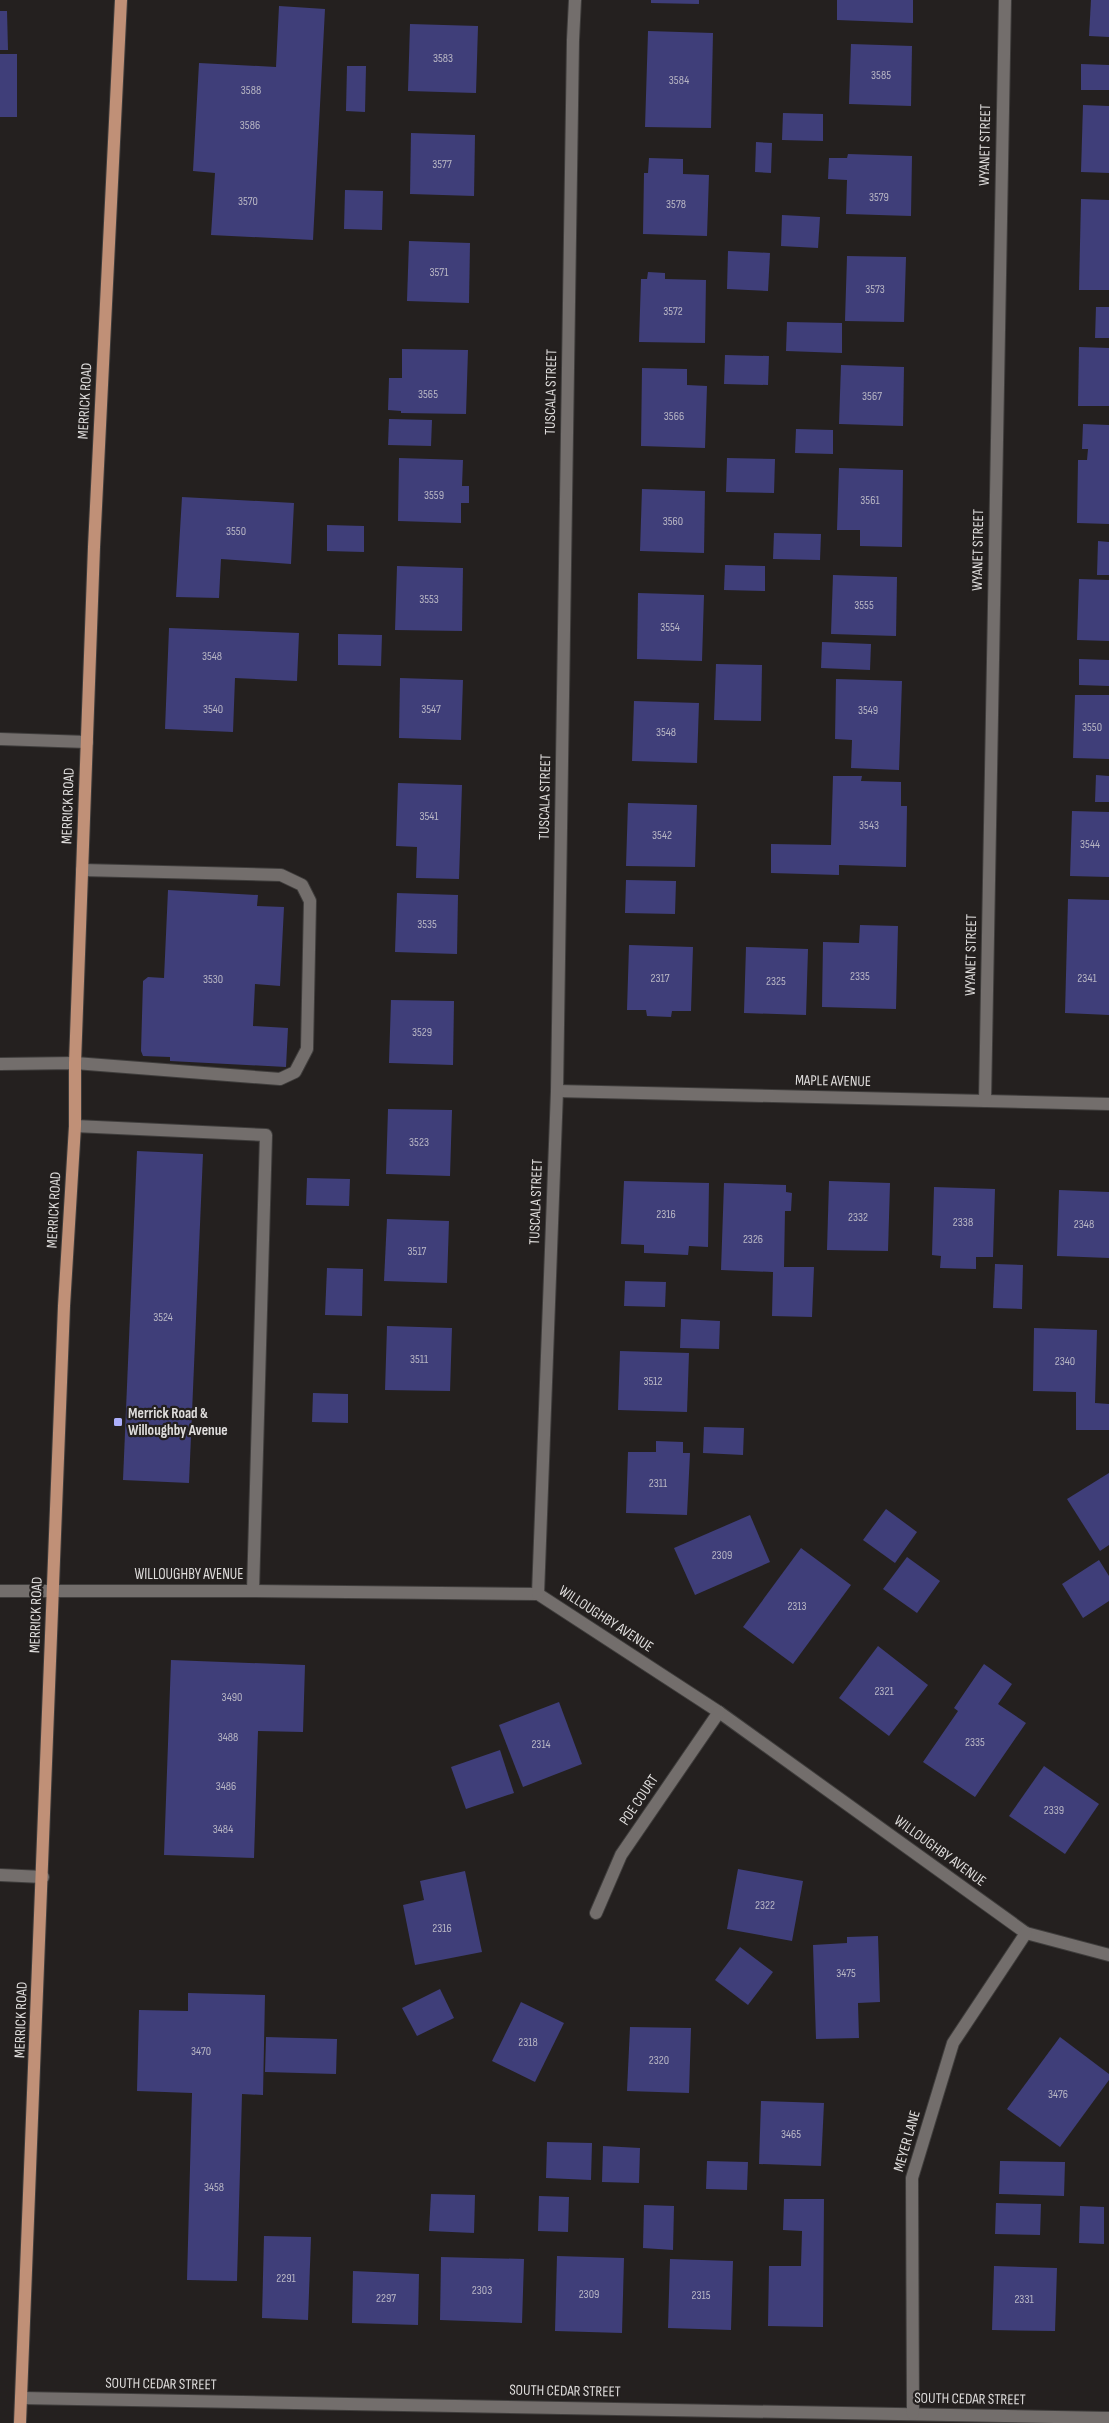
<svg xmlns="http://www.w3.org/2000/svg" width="1109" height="2423" font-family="'Sofia Sans Condensed',sans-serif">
<rect width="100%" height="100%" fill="#24201f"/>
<g fill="#3f3e79">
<polygon points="651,0 699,0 699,4 651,3"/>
<polygon points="837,0 913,0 913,23 837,20"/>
<polygon points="1091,0 1109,0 1109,37 1089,36"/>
<polygon points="279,6 325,9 313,240 211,235 215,173 193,171 199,63 276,67"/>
<polygon points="0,11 7,11 8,50 0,50"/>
<polygon points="410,24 478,26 476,93 408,91"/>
<polygon points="648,31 713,33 711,128 645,127"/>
<polygon points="851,44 912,46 911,106 849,104"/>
<rect x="0" y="54" width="17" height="63"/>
<polygon points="1081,64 1109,65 1109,90 1081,90"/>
<polygon points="347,66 366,66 365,112 346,111"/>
<polygon points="1083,105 1109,106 1109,173 1081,172"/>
<polygon points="783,113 823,114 823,141 782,140"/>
<polygon points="411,133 475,135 474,196 410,194"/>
<polygon points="756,142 772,143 771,173 755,172"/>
<polygon points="848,154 912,156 911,216 846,214 847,180 828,179 829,158 847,158"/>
<polygon points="649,158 683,159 683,174 709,175 707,236 643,234 644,173 648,173"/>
<polygon points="345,190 383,191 382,230 344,229"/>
<polygon points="1081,199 1109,200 1109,290 1079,290"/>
<polygon points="782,215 820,217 818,248 781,246"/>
<polygon points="409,241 470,243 469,303 407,301"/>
<polygon points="728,251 770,253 768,291 727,289"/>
<polygon points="847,256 906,257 904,322 845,321"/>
<polygon points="648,272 665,273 665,279 706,280 705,343 639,342 641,279 647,279"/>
<polygon points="1096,307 1109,307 1109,338 1095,338"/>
<polygon points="787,322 842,323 842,353 786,351"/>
<polygon points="1079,347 1109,348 1109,406 1078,406"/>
<polygon points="402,349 468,350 466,414 401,413 401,411 388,410 389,378 402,378"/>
<polygon points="725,355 769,356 768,385 724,384"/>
<polygon points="841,365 904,367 903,426 839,424"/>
<polygon points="642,368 687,369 687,385 707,386 705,448 641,446"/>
<polygon points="389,419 432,420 431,446 388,445"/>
<polygon points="1083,424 1109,425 1109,524 1077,523 1078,460 1087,460 1088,449 1082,449"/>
<polygon points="796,429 833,430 833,454 795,453"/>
<polygon points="399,458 463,460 462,486 469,486 469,503 461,503 461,523 398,521"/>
<polygon points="727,458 775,459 774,493 726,492"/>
<polygon points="839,468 903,470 902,547 860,546 860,530 837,530"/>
<polygon points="642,489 705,491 704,553 640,551"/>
<polygon points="182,497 294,503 291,564 221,559 219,598 176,597"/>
<polygon points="327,525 364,526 364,552 327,551"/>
<polygon points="774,533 821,534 820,560 773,559"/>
<polygon points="1098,541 1109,542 1109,575 1097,575"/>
<polygon points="725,565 765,566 765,591 724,590"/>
<polygon points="397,566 463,568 462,631 395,630"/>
<polygon points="833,575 897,577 896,636 831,634"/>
<polygon points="1079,579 1109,580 1109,641 1077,640"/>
<polygon points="638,593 704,595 702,661 637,659"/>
<polygon points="169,628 299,633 297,681 235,678 233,732 165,729"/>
<polygon points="338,634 382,635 381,666 338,665"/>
<polygon points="822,642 871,644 870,670 821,668"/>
<polygon points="1079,659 1109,660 1109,686 1079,685"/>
<polygon points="716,664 762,665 761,721 714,720"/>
<polygon points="400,678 463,680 461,740 399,738"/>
<polygon points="836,679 902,681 899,770 851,768 852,740 835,739"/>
<polygon points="1075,695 1109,695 1109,759 1073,758"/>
<polygon points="634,701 699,703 697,763 632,761"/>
<polygon points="1096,775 1109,776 1109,802 1095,802"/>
<polygon points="833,776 862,776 861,781 901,782 901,806 907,806 906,867 839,865 839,875 771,873 771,844 831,845"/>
<polygon points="398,783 462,785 459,879 416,878 417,847 396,846"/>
<polygon points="628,803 697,805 695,867 626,866"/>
<polygon points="1072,811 1109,812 1109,877 1070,876"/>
<polygon points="626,880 676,881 675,914 625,913"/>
<polygon points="168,890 258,895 257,906 284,907 280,986 255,984 253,1026 288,1028 286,1067 170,1061 170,1057 143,1056 141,1051 143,981 148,977 164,978"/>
<polygon points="397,893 458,895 457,954 395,952"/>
<polygon points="1068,899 1109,900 1109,1015 1065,1013"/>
<polygon points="860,925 898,926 896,1009 822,1007 823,942 859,943"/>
<polygon points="629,945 693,947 691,1011 672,1011 671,1017 647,1016 646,1010 627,1010"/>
<polygon points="746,947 808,949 806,1015 744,1013"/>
<polygon points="391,1000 454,1001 453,1065 389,1063"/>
<polygon points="388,1109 452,1110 450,1176 386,1174"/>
<polygon points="137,1151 203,1154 189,1483 123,1480"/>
<polygon points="307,1178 350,1179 349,1206 306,1205"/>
<polygon points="624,1181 709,1183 708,1247 689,1246 688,1255 644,1253 644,1245 621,1244"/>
<polygon points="829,1181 890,1183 888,1251 827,1250"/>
<polygon points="724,1183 786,1185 786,1192 792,1193 791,1211 785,1211 784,1267 814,1267 812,1317 772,1316 773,1272 721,1270"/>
<polygon points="934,1187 995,1189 993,1257 976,1257 976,1269 940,1268 941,1256 932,1255"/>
<polygon points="1059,1190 1109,1192 1109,1258 1057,1256"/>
<polygon points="387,1219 449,1221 447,1283 384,1281"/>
<polygon points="995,1264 1023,1265 1022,1309 993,1308"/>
<polygon points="327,1268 363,1269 362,1316 325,1315"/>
<polygon points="625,1281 666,1282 665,1307 624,1306"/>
<polygon points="681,1319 720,1321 719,1349 680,1348"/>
<polygon points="387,1326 452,1328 450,1391 385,1390"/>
<polygon points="1034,1328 1097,1330 1095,1403 1109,1404 1109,1430 1076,1430 1076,1392 1033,1391"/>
<polygon points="620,1351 689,1353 687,1412 618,1410"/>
<polygon points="313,1393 348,1394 348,1423 312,1422"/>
<polygon points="704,1427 744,1428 743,1455 703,1453"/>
<polygon points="656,1441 683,1442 683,1453 690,1453 687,1515 626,1513 628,1452 656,1452"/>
<polygon points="1109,1473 1109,1545 1100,1551 1067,1499"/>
<polygon points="886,1509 917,1532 895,1563 863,1540"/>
<polygon points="750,1515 770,1562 695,1595 674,1548"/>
<polygon points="801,1548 851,1585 793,1664 743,1627"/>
<polygon points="907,1557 940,1581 917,1613 883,1589"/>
<polygon points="1099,1560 1109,1576 1109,1601 1083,1618 1062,1584"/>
<polygon points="878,1646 928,1685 889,1736 839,1698"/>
<polygon points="171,1660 305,1665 303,1732 258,1731 254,1858 164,1855"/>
<polygon points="984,1664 1012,1684 998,1704 1026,1723 975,1797 923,1762 958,1711 954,1708"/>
<polygon points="559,1702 582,1764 523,1787 499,1725"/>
<polygon points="500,1750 514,1793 466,1809 451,1767"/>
<polygon points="1044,1766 1099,1804 1065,1854 1009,1816"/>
<polygon points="738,1869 803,1881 792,1941 727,1929"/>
<polygon points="465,1871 482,1952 415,1965 403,1905 424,1900 420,1881"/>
<polygon points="878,1936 880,2002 858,2003 859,2038 816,2039 813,1945 847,1943 847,1937"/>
<polygon points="740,1947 773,1972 748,2005 715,1980"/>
<polygon points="440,1989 454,2018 417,2036 402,2008"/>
<polygon points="188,1993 265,1995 263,2095 242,2094 237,2281 187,2280 192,2093 137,2091 139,2010 188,2011"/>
<polygon points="521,2002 564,2023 535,2082 492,2061"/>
<polygon points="630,2027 691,2028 689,2093 627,2091"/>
<polygon points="266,2037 337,2039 336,2074 265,2072"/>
<polygon points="1060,2037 1109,2074 1109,2080 1060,2147 1007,2109"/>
<polygon points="761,2101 824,2103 821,2166 759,2164"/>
<polygon points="547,2142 592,2143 591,2180 546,2178"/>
<polygon points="603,2146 640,2148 639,2183 602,2182"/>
<polygon points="707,2161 748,2162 747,2190 706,2189"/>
<polygon points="1000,2161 1065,2162 1064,2196 999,2194"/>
<polygon points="431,2194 475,2195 474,2233 429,2231"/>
<polygon points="539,2196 569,2197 568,2232 538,2231"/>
<polygon points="784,2199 824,2199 823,2327 768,2326 769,2266 801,2266 802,2231 783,2230"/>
<polygon points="996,2203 1041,2204 1040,2235 995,2234"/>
<polygon points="644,2205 674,2206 673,2250 643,2248"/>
<polygon points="1080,2206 1104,2207 1104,2244 1079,2243"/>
<polygon points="264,2236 311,2237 308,2320 262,2318"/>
<polygon points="557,2256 624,2258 622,2333 555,2331"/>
<polygon points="441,2257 524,2259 522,2323 440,2320"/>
<polygon points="670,2259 733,2261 731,2330 668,2328"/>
<polygon points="994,2266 1057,2268 1055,2331 992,2330"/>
<polygon points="353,2271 419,2274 418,2325 352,2323"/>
</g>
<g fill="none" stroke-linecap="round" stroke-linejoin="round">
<g stroke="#3f3d3c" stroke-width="14">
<g id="minor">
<polyline points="0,739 87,742"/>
<polyline points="0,1064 75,1063 280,1079 295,1072 307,1049 310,901 302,885 281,875 82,870"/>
<polyline points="557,1091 1109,1104"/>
<polyline points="985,1101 1005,0"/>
<polyline points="75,1126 266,1135 253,1591"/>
<polyline points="0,1591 253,1591 538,1594 719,1712 1026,1933 1109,1955"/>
<polyline points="538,1594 557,1091 573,40 575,0"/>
<polyline points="0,1875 43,1877"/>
<polyline points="596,1913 621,1855 719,1712"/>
<polyline points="21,2398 1109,2418"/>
<polyline points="913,2414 912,2178 953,2043 1026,1933"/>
</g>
</g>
<g stroke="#3f3d3c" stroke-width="14">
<polyline id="major" points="20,2423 64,1306 75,1126 75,1063 94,547 121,0"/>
</g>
<use href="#minor" stroke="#736e6c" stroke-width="12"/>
<use href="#major" stroke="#c09077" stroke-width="12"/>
</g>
<rect fill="#acaffb" stroke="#24201f" stroke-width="2" x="113" y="1417" width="10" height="10" rx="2.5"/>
<g text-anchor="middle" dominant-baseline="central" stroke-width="4.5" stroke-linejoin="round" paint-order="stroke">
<g font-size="12" fill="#b7b5c3">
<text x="443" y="58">3583</text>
<text x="881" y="75">3585</text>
<text x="679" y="80">3584</text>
<text x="251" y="90">3588</text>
<text x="250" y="125">3586</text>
<text x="442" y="164">3577</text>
<text x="879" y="197">3579</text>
<text x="248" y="201">3570</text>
<text x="676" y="204">3578</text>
<text x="439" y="272">3571</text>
<text x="875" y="289">3573</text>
<text x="673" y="311">3572</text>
<text x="428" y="394">3565</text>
<text x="872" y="396">3567</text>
<text x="674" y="416">3566</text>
<text x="434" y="495">3559</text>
<text x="870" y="500">3561</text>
<text x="673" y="521">3560</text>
<text x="236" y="531">3550</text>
<text x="429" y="599">3553</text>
<text x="864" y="605">3555</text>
<text x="670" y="627">3554</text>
<text x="212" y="656">3548</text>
<text x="213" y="709">3540</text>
<text x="431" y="709">3547</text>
<text x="868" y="710">3549</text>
<text x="1092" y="727">3550</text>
<text x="666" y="732">3548</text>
<text x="429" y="816">3541</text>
<text x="869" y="825">3543</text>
<text x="662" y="835">3542</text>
<text x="1090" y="844">3544</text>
<text x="427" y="924">3535</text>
<text x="860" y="976">2335</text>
<text x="660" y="978">2317</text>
<text x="1087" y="978">2341</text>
<text x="213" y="979">3530</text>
<text x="776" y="981">2325</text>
<text x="422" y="1032">3529</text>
<text x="419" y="1142">3523</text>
<text x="666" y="1214">2316</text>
<text x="858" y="1217">2332</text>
<text x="963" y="1222">2338</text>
<text x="1084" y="1224">2348</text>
<text x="753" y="1239">2326</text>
<text x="417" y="1251">3517</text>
<text x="163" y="1317">3524</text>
<text x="419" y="1359">3511</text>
<text x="1065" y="1361">2340</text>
<text x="653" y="1381">3512</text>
<text x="658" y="1483">2311</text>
<text x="722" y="1555">2309</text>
<text x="797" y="1606">2313</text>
<text x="884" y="1691">2321</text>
<text x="232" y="1697">3490</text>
<text x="228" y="1737">3488</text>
<text x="975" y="1742">2335</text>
<text x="541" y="1744">2314</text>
<text x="226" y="1786">3486</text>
<text x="1054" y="1810">2339</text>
<text x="223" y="1829">3484</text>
<text x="765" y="1905">2322</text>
<text x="442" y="1928">2316</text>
<text x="846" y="1973">3475</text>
<text x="528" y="2042">2318</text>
<text x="201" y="2051">3470</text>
<text x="659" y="2060">2320</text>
<text x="1058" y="2094">3476</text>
<text x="791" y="2134">3465</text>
<text x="214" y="2187">3458</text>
<text x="286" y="2278">2291</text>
<text x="482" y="2290">2303</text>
<text x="589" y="2294">2309</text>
<text x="701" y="2295">2315</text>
<text x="386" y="2298">2297</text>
<text x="1024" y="2299">2331</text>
</g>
<g font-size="15" fill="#dfdddc" stroke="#24201f">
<text transform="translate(985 145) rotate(-89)">WYANET STREET</text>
<text transform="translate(551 392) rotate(-89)">TUSCALA STREET</text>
<text transform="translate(85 401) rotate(-87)">MERRICK ROAD</text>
<text transform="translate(978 550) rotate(-89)">WYANET STREET</text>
<text transform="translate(545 797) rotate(-89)">TUSCALA STREET</text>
<text transform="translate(68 806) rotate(-88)">MERRICK ROAD</text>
<text transform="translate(971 955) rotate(-89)">WYANET STREET</text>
<text transform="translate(833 1081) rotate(1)">MAPLE AVENUE</text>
<text transform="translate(536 1202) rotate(-88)">TUSCALA STREET</text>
<text transform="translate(54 1210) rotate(-87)">MERRICK ROAD</text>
<text x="189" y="1574">WILLOUGHBY AVENUE</text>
<text transform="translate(36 1615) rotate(-88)">MERRICK ROAD</text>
<text transform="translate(606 1619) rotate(33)">WILLOUGHBY AVENUE</text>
<text transform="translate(639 1800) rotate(-56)">POE COURT</text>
<text transform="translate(940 1851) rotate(36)">WILLOUGHBY AVENUE</text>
<text transform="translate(21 2020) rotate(-88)">MERRICK ROAD</text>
<text transform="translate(907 2141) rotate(-74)">MEYER LANE</text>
<text transform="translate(161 2384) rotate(1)">SOUTH CEDAR STREET</text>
<text transform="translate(565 2391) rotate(1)">SOUTH CEDAR STREET</text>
<text transform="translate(970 2399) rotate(1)">SOUTH CEDAR STREET</text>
</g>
<g font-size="15" font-weight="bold" fill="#dfdddc" stroke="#24201f" text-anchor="start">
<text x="128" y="1413">Merrick Road &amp;<tspan x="128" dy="17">Willoughby Avenue</tspan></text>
</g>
</g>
</svg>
